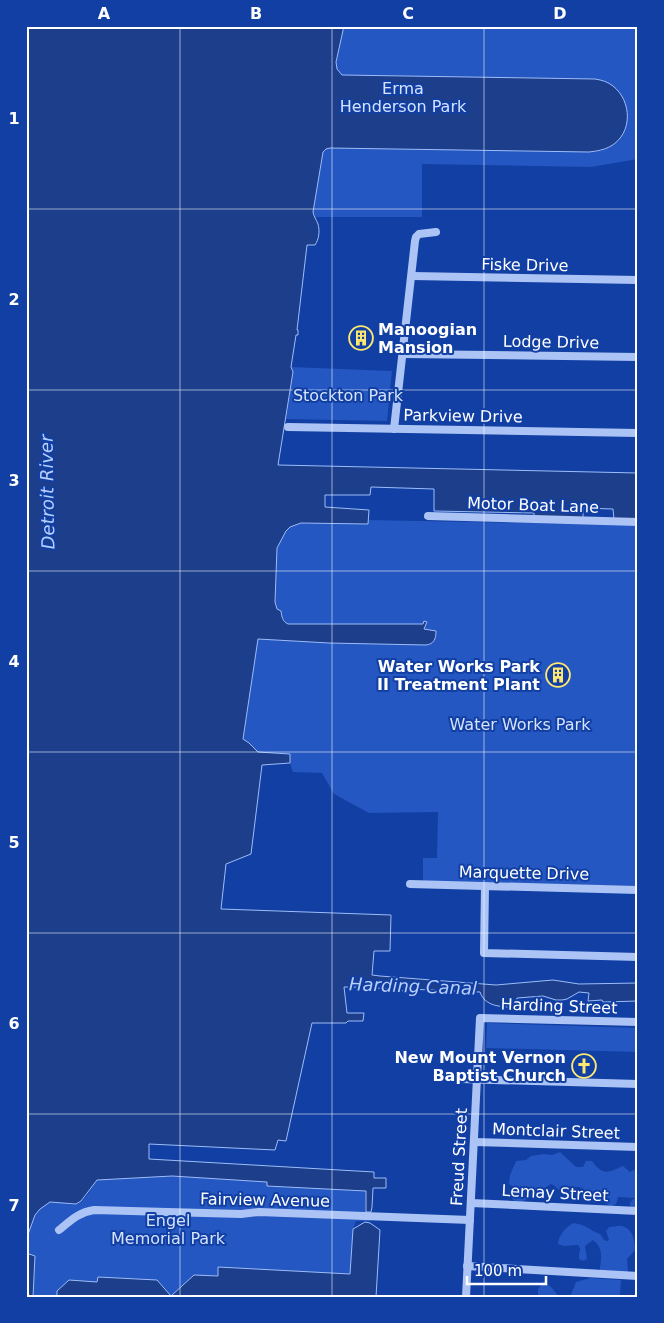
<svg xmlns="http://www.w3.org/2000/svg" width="664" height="1323" font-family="'DejaVu Sans',sans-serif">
<rect width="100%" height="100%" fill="#113fa3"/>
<g fill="#2457c1">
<polygon points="344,26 638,26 638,159 591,167 422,164 422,217 313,217 313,212 336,62"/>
<polygon points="291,367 392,371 387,421 286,419 293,373"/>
<path d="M368 520 638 525V886L423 881V858H437L438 812 369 813 334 794 322 773 293 772 290 763V754L258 752 249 743 243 740 258 639 329 643 430 644 423 624H288C282 620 282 617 281 611L277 609 275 602 277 548 286 531 290 527 301 523 368 524Z"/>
<polygon points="487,1023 638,1028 638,1052 486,1048"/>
<path d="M560 1152 576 1167H583L586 1161H592C594 1163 595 1166 598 1168 606 1176 615 1169 623 1166L630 1172 638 1168V1207H630V1202L635 1198 618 1197 616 1204 611 1206 607 1204 601 1200 594 1202 586 1199 584 1189 579 1187H575L570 1194 564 1195C559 1192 557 1186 551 1184L522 1202H517L513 1200 509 1191 512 1188V1186L509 1184 510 1175 516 1161 526 1160 531 1156 544 1154 552 1155Z"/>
<path d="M172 1176 267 1182V1186L366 1191 365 1207 366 1212H371L370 1221H356L353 1229 351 1274 218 1267V1276L194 1275 171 1296 98 1278V1282L57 1291V1297H33L35 1256 26 1253C26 1237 32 1208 50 1202 59 1200 72 1208 81 1202 87 1197 92 1186 97 1180Z"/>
<path d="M574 1223C587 1225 589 1230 600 1234L604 1240 607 1241 609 1240 606 1231 609 1227C613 1227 618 1225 622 1226 633 1229 635 1241 635 1250L627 1259 628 1272 600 1270C601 1257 604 1249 593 1240L585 1246 587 1259 583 1261 579 1259V1254C581 1250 580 1248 578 1245L564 1246 558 1244C558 1236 566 1226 574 1223Z"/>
<polygon points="590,1278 621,1280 620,1295 623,1297 570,1297 576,1282"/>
<polygon points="544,1281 552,1288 559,1297 538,1297 538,1289"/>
</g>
<g fill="#1c3e8b" stroke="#9ebdf8">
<path d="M26 26H344L336 62 337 69 342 75 595 79C602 80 608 82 613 86 632 101 633 133 611 146 604 150 597 151 589 152L330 148 326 149 323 152 313 212C314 217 316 219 318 224 320 231 319 239 315 245H307L297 330H298V335H296L291 367 293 372 278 465 638 473V520L614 519 613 509 583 508V519L534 518V513L434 511V489L371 487 370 495H325V507L369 510 368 524 301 523 290 527 286 531 277 548 275 602 277 609 281 611C282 617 282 621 288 624H423L424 621 427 622 424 629 436 631C436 639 434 644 426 645L329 643 258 639 243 739 249 743 258 752 290 754V763L262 765 251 854 226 864 221 909 391 915 390 951H374L372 975 380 976 496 985 553 980 579 984 638 983V1001L603 1002 602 1000 588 1001 589 993 579 992 567 999 562 1000H556L543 996 517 998 515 1007C502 1007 485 1007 480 992L406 989 408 992 407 994 400 989 374 988 373 987H344L347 1013H364L363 1021H348L346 1023H312L286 1141 278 1140 275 1150 149 1144V1159L374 1172V1178H386V1188H373L372 1207 371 1212H366V1191L267 1186V1182L172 1176 97 1180 81 1201 76 1204 50 1202 40 1209 35 1215 26 1240Z"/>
<polygon points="365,1222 370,1223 380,1230 376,1297 57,1297 57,1291 69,1280 97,1282 98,1277 157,1280 171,1296 194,1275 218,1276 218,1267 350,1274 353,1229"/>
<polygon points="26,1253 35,1256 33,1297 26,1297"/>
</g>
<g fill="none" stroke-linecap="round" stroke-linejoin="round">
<g stroke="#acc4f5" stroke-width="8">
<polyline points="412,276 638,280"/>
<polyline points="403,354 638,357"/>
<polyline points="288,427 638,433"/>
<polyline points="394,429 415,241 416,237 419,234 436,232"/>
<polyline points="428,516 638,522"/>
<polyline points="410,884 638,890"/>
<polyline points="485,886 484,953 638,957"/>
<polyline points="461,1079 638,1084"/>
<polyline points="474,1142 638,1147"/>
<polyline points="471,1203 638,1211"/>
<path d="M59 1230C70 1221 79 1212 94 1210L241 1214 259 1212 470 1220"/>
<polyline points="467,1266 638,1276"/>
<polyline points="466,1297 480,1018 638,1022"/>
</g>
</g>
<path fill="none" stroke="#fff" stroke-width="1" stroke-opacity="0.55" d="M180 26V1297M332 26V1297M484 26V1297M26 209H638M26 390H638M26 571H638M26 752H638M26 933H638M26 1114H638"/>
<defs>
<g id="building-ring" transform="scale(1.25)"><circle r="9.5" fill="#113fa3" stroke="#ffe870" stroke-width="1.5"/><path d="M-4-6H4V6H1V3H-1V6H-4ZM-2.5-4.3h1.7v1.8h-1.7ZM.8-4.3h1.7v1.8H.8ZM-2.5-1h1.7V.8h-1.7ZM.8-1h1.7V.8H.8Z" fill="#ffe870"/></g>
<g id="church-ring" transform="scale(1.25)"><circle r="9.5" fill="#113fa3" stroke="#ffe870" stroke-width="1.5"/><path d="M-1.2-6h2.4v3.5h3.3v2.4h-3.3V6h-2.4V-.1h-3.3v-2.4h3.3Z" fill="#ffe870"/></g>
</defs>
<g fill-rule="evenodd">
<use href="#building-ring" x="361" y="338"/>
<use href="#building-ring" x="558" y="675"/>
<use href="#church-ring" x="584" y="1066"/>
</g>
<g text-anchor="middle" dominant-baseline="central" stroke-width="4" stroke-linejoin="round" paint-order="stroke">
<g font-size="16" fill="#d5e3fe" stroke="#113fa3">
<text x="403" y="88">Erma<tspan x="403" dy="18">Henderson Park</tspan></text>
<text x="348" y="395">Stockton Park</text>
<text x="520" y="724">Water Works Park</text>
<text x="168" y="1220">Engel<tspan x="168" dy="18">Memorial Park</tspan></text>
</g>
<g font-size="16" fill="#fff" stroke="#113fa3">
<text transform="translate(525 265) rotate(1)">Fiske Drive</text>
<text transform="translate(551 342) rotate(1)">Lodge Drive</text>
<text transform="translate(463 416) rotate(1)">Parkview Drive</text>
<text transform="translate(533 505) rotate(2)">Motor Boat Lane</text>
<text transform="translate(524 873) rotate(1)">Marquette Drive</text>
<text transform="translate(559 1006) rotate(2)">Harding Street</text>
<text transform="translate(556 1131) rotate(2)">Montclair Street</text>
<text transform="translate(459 1157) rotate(-87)">Freud Street</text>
<text transform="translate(555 1193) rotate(3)">Lemay Street</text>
<text transform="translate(265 1200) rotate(1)">Fairview Avenue</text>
</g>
<g font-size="16" font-weight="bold" fill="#fff" stroke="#113fa3" text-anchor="end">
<text x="378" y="329" text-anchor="start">Manoogian<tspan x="378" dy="18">Mansion</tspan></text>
<text x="540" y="666">Water Works Park<tspan x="540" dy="18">II Treatment Plant</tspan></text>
<text x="566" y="1057">New Mount Vernon<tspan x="566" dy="18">Baptist Church</tspan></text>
</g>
<g font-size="18" font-style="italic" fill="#b9cffb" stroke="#113fa3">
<text transform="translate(47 492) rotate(-91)">Detroit River</text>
<text transform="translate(413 986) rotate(2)">Harding Canal</text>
</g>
</g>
<rect width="664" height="1323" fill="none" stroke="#113fa3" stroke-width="55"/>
<path d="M467 1276v8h79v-8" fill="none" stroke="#ffffff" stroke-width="2.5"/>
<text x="474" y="1276" font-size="15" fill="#ffffff" stroke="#113fa3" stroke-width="4" paint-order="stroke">100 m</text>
<rect x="28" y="28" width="608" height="1268" fill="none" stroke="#fff" stroke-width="2"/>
<g font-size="16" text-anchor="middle" font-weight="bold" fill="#fff">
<text x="104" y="19">A</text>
<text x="256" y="19">B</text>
<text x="408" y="19">C</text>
<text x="560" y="19">D</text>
<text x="14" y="124">1</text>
<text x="14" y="305">2</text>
<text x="14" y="486">3</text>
<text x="14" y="667">4</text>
<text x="14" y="848">5</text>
<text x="14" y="1029">6</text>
<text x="14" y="1211">7</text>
</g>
</svg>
